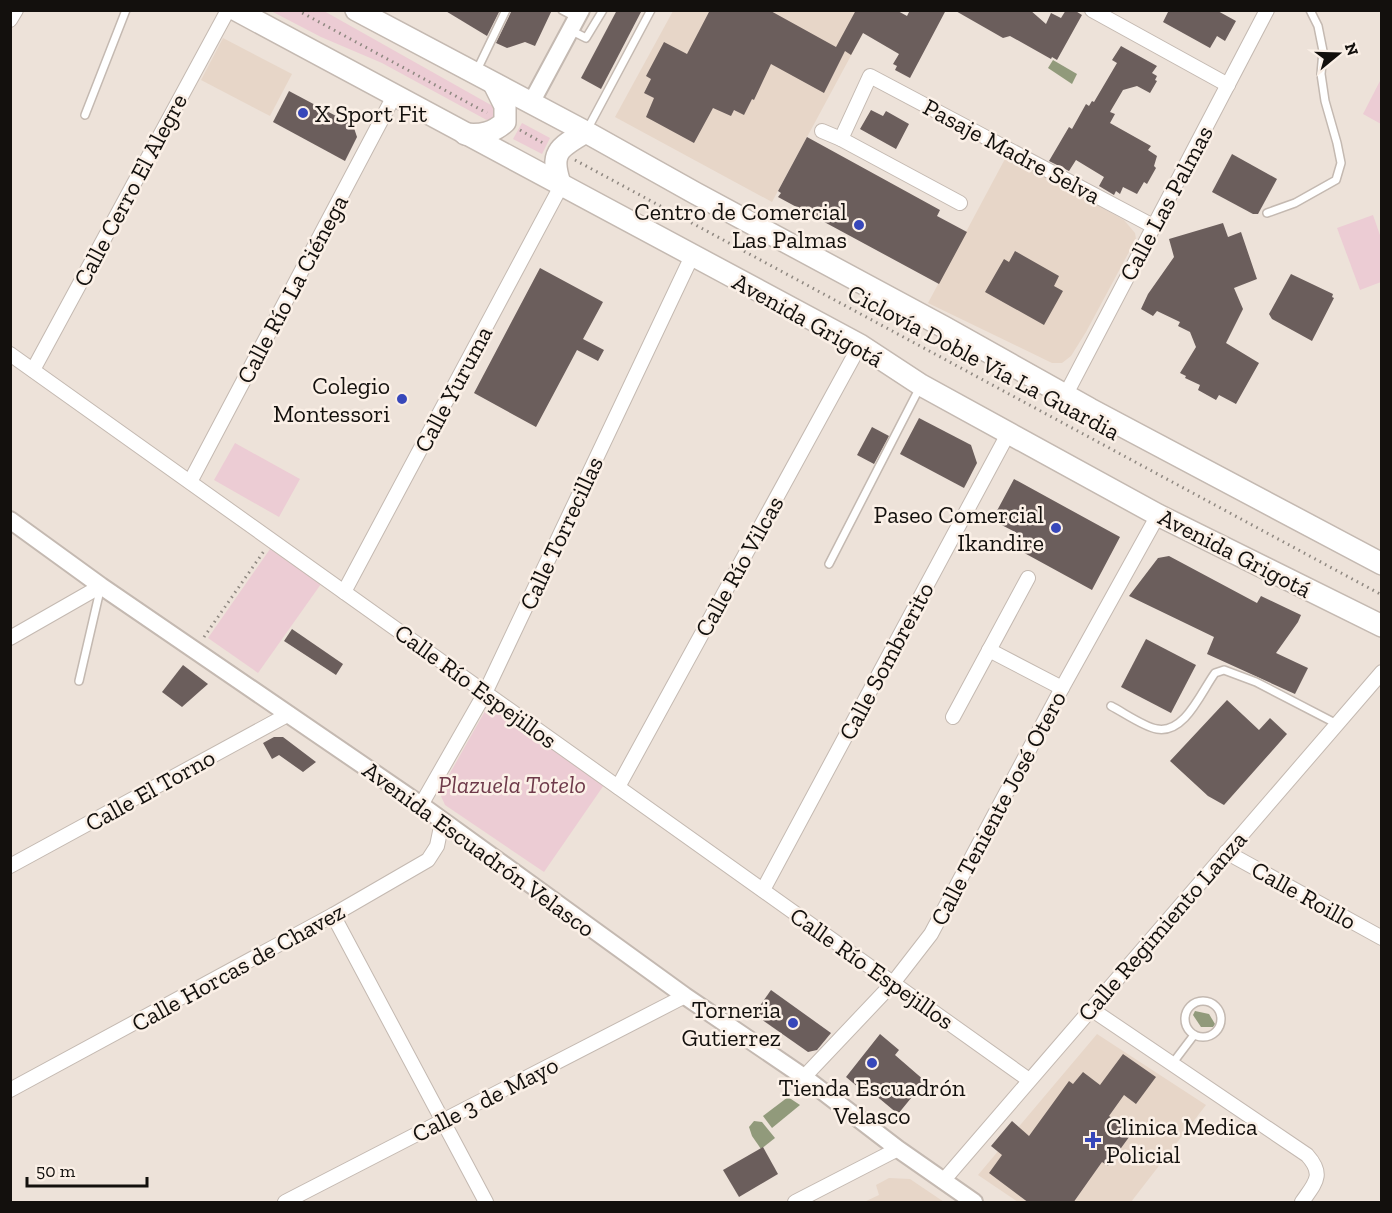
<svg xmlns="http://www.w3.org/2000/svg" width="1392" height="1213" font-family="'Zilla Slab',serif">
<rect width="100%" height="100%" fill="#ede2d9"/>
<g fill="#e7d6c8">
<polygon points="673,11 875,11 772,202 615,117"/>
<polygon points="223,38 292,74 270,116 201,80"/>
<polygon points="1006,157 1115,215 1124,220 1135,233 1136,239 1086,332 1071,356 1062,363 1052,363 928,303"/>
<polygon points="1097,1034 1206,1105 1131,1202 1018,1202 978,1175"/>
<polygon points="889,1178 910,1179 944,1202 864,1202 879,1195 876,1185"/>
</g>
<g fill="#ecccd4">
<polygon points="271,11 324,11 498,109 494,124 382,63 321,37"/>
<polygon points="1381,79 1382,124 1381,124 1363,114"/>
<polygon points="522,123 550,138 542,154 513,139"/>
<polygon points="1373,215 1381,238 1381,282 1360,290 1337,228"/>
<polygon points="235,443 300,479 279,517 214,480"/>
<polygon points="270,549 321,584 258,673 208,638"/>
<polygon points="493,706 500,708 606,782 544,872 445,805 441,796 441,789 485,711"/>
</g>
<g fill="#919a7b">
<polygon points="1053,60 1077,74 1072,84 1048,68"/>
<polygon points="1195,1011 1209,1014 1215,1024 1213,1027 1201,1027 1193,1015"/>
<polygon points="788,1097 800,1105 772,1128 763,1116"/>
<polygon points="754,1121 762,1122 775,1138 761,1149 752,1136 749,1127"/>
</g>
<g fill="#6b5e5c">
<polygon points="444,10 500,10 487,36"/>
<polygon points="512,10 552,10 535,46 525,42 507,48 496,43"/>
<polygon points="617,10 642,10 601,89 581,78"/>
<polygon points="710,10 769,10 836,47 856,10 896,10 907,16 910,10 946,10 910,78 895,70 897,66 893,64 899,54 863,33 851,55 845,51 824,93 771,64 754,100 752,99 744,115 734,110 731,116 713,108 694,143 646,117 654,98 644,93 651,79 646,76 664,42 687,54"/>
<polygon points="954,10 1030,10 1046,24 1051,13 1061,18 1066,10 1074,10 1082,15 1057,60 1052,57 1051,59 1010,36 1003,38"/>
<polygon points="1169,10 1216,10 1236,21 1225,41 1217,36 1210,48 1163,22"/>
<polygon points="1121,46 1157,66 1152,73 1157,76 1155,80 1157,81 1150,93 1137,86 1123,90 1110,112 1115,114 1110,123 1151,146 1148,150 1157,156 1154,166 1156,168 1147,184 1144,182 1137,194 1123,187 1120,194 1116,191 1114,195 1099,186 1104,177 1076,160 1069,171 1049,161 1069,127 1072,129 1086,104 1089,106 1092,101 1094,102 1117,63 1112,60"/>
<polygon points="289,91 353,125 357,137 345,161 273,122"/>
<polygon points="871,110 883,116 886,111 909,124 896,149 860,129"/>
<polygon points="807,137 940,210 937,216 967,232 939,284 778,197 781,193 778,191"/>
<polygon points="1232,154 1277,179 1258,214 1253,214 1212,192"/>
<polygon points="1223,223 1228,237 1241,232 1257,279 1234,288 1243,309 1226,343 1259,363 1236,404 1219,395 1216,400 1198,390 1200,385 1185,378 1186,376 1180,373 1196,347 1190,332 1178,326 1180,322 1157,311 1153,316 1141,309 1148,294 1174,257 1169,239"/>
<polygon points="1015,251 1059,276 1054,286 1063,291 1044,325 985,292 1004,259 1009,262"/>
<polygon points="540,268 603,302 583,339 604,350 598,361 577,350 536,427 474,393"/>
<polygon points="1291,274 1333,294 1332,297 1334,298 1312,341 1272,319 1269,314"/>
<polygon points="919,418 971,445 977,463 964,488 900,454"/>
<polygon points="872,427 889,436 874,464 857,455"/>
<polygon points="1014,479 1120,537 1092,590 1017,549 1023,536 992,520"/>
<polygon points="1169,556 1257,603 1261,596 1301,615 1298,622 1276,653 1308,668 1295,694 1207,654 1214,637 1129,596 1158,558"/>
<polygon points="292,629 343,664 336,675 284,641"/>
<polygon points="1146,639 1196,665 1171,713 1121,687"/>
<polygon points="183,665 208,684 182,707 162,692"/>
<polygon points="1227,700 1259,730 1270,718 1287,734 1224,805 1208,796 1170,761"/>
<polygon points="274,737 283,737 316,762 303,772 279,755 272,759 263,743"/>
<polygon points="771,990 831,1033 817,1050 808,1052 754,1014"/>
<polygon points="880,1034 899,1050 895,1055 925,1081 898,1114 868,1089 865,1093 846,1077"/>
<polygon points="1123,1054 1156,1077 1136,1104 1124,1095 1109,1116 1132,1133 1108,1166 1102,1162 1073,1203 1029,1203 989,1173 1002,1155 991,1146 1012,1121 1029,1136 1069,1081 1073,1084 1083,1072 1100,1085"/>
<polygon points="763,1147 778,1174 739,1197 723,1170"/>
</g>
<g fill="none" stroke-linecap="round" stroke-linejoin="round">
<g stroke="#c4b9b1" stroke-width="10">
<g id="service">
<polyline points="562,10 577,18"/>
<polyline points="572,31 586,38 603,10"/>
<polyline points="477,70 506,10"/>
<polyline points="85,115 126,10"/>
<polyline points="587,130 651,10"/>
<polyline points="1267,213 1295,203 1336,180 1341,163 1337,143 1325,101 1321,74 1323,51 1318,26 1310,10"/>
<polyline points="829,564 920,387"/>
<polyline points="79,681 101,586"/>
<path d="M1111 706C1123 712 1144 727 1157 729 1185 734 1201 692 1215 673L1224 670 1256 682 1337 724"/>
<circle cx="1203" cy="1019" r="18"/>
<polyline points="1172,1064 1194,1035"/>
</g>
</g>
<g stroke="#c4b9b1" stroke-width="16">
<g id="minor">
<polyline points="1092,10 1228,85"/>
<polyline points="10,20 16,10"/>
<polyline points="822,131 841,139"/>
<polyline points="960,203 841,139 870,76 1153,226"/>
<polyline points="10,354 1029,1080"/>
<polyline points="33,370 228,10"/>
<polyline points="1065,396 1267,10"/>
<polyline points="190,482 394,96"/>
<polyline points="344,592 561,186"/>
<polyline points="10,638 101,586"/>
<polyline points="989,650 1062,688"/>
<polyline points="953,717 1028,578"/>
<polyline points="618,787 860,345"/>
<polyline points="421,805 485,693 692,256"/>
<polyline points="1226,852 1382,938"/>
<polyline points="10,866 289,714"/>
<polyline points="763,890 1009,432"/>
<polyline points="333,915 486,1202"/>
<path d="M1091 1009 1307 1155C1325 1175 1315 1183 1302 1202"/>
<polyline points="804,1077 893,983 931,934 1062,688 1158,515"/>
<polyline points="10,1090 333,915 428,860 437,846 442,822"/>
<polyline points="943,1181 1382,672"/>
<polyline points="285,1202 685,996"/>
<polyline points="795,1202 898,1149"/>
</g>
</g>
<g stroke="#c4b9b1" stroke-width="20">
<g id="tertiary">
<polyline points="531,103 581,10"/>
<polyline points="10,520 101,586 421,805 685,996 804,1077 898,1149 974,1202"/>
</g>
</g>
<g stroke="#c4b9b1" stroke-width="24">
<g id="primary">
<polyline points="236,10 860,345 921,385 1158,515 1382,626"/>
<polyline points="356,10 586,132 695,193 944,327 1090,409 1382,564"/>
<path d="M465 134C481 136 493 133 505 122V106L494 84"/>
<path d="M561 186C549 153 558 148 586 132"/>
</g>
</g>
<g stroke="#8f8881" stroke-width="3" stroke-dasharray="1.5 4.5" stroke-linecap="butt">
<polyline points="297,10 487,113"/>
<polyline points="520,130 543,143"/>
<polyline points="575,160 1382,595"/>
<polyline points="204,637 264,551"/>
</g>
<use href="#service" stroke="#fff" stroke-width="7"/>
<use href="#minor" stroke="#fff" stroke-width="14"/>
<use href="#tertiary" stroke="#fff" stroke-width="16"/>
<use href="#primary" stroke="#fff" stroke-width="21"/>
</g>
<g fill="#3747ba" stroke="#fbf0e7" stroke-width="2">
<circle cx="303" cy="113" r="6"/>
<circle cx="859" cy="225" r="6"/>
<circle cx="402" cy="399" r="6"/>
<circle cx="1056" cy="528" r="6"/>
<circle cx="793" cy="1023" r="6"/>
<circle cx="872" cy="1063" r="6"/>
<path d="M1090 1131h6v6h6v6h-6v6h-6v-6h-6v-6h6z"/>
</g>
<g text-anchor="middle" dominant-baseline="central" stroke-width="5" stroke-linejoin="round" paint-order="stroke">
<g font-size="24" fill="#13100d" stroke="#fbf0e7" text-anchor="end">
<text x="315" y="113" text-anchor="start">X Sport Fit</text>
<text x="847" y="211">Centro de Comercial<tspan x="847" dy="28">Las Palmas</tspan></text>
<text x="390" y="385">Colegio<tspan x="390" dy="28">Montessori</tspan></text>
<text x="1044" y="514">Paseo Comercial<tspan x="1044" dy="28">Ikandire</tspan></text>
<text x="781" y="1009">Torneria<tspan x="781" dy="28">Gutierrez</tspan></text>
<text x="872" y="1087" text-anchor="middle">Tienda Escuadrón<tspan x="872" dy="28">Velasco</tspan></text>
<text x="1106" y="1126" text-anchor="start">Clinica Medica<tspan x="1106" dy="28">Policial</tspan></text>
</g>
<g font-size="24" fill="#13100d" stroke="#fbf0e7">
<text transform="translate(1012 151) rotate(28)">Pasaje Madre Selva</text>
<text transform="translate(130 190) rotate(-62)">Calle Cerro El Alegre</text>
<text transform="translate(1166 203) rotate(-62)">Calle Las Palmas</text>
<text transform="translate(292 289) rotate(-62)">Calle Río La Ciénega</text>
<text transform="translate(808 320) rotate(29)">Avenida Grigotá</text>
<text transform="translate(984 362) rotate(28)">Ciclovía Doble Vía La Guardia</text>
<text transform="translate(453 389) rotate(-62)">Calle Yuruma</text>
<text transform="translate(561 533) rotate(-65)">Calle Torrecillas</text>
<text transform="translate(1235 553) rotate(27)">Avenida Grigotá</text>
<text transform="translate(739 566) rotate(-61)">Calle Río Vilcas</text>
<text transform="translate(886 661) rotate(-62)">Calle Sombrerito</text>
<text transform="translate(476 686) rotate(36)">Calle Río Espejillos</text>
<text transform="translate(150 790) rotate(-29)">Calle El Torno</text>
<text transform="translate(998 808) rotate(-62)">Calle Teniente José Otero</text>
<text transform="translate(479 849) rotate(36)">Avenida Escuadrón Velasco</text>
<text transform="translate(1304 895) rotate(29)">Calle Roillo</text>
<text transform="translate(1162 926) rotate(-49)">Calle Regimiento Lanza</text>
<text transform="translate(238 967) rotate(-29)">Calle Horcas de Chavez</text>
<text transform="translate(872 968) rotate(35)">Calle Río Espejillos</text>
<text transform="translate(485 1099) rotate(-27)">Calle 3 de Mayo</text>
</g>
<g font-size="24" font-style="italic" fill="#6e3a4a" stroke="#fbf0e7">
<text x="512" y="784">Plazuela Totelo</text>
</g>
</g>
<rect width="1392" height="1213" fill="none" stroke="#13100d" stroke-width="24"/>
<g transform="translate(1338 54) rotate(71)" stroke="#fbf0e7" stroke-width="4.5" paint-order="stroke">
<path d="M0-4.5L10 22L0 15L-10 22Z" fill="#13100d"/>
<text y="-9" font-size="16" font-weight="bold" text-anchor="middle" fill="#13100d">N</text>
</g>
<path d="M27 1177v9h120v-9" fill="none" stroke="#13100d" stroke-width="3"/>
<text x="36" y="1177" font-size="18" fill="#13100d" stroke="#fbf0e7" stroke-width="4.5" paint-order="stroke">50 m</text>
</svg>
